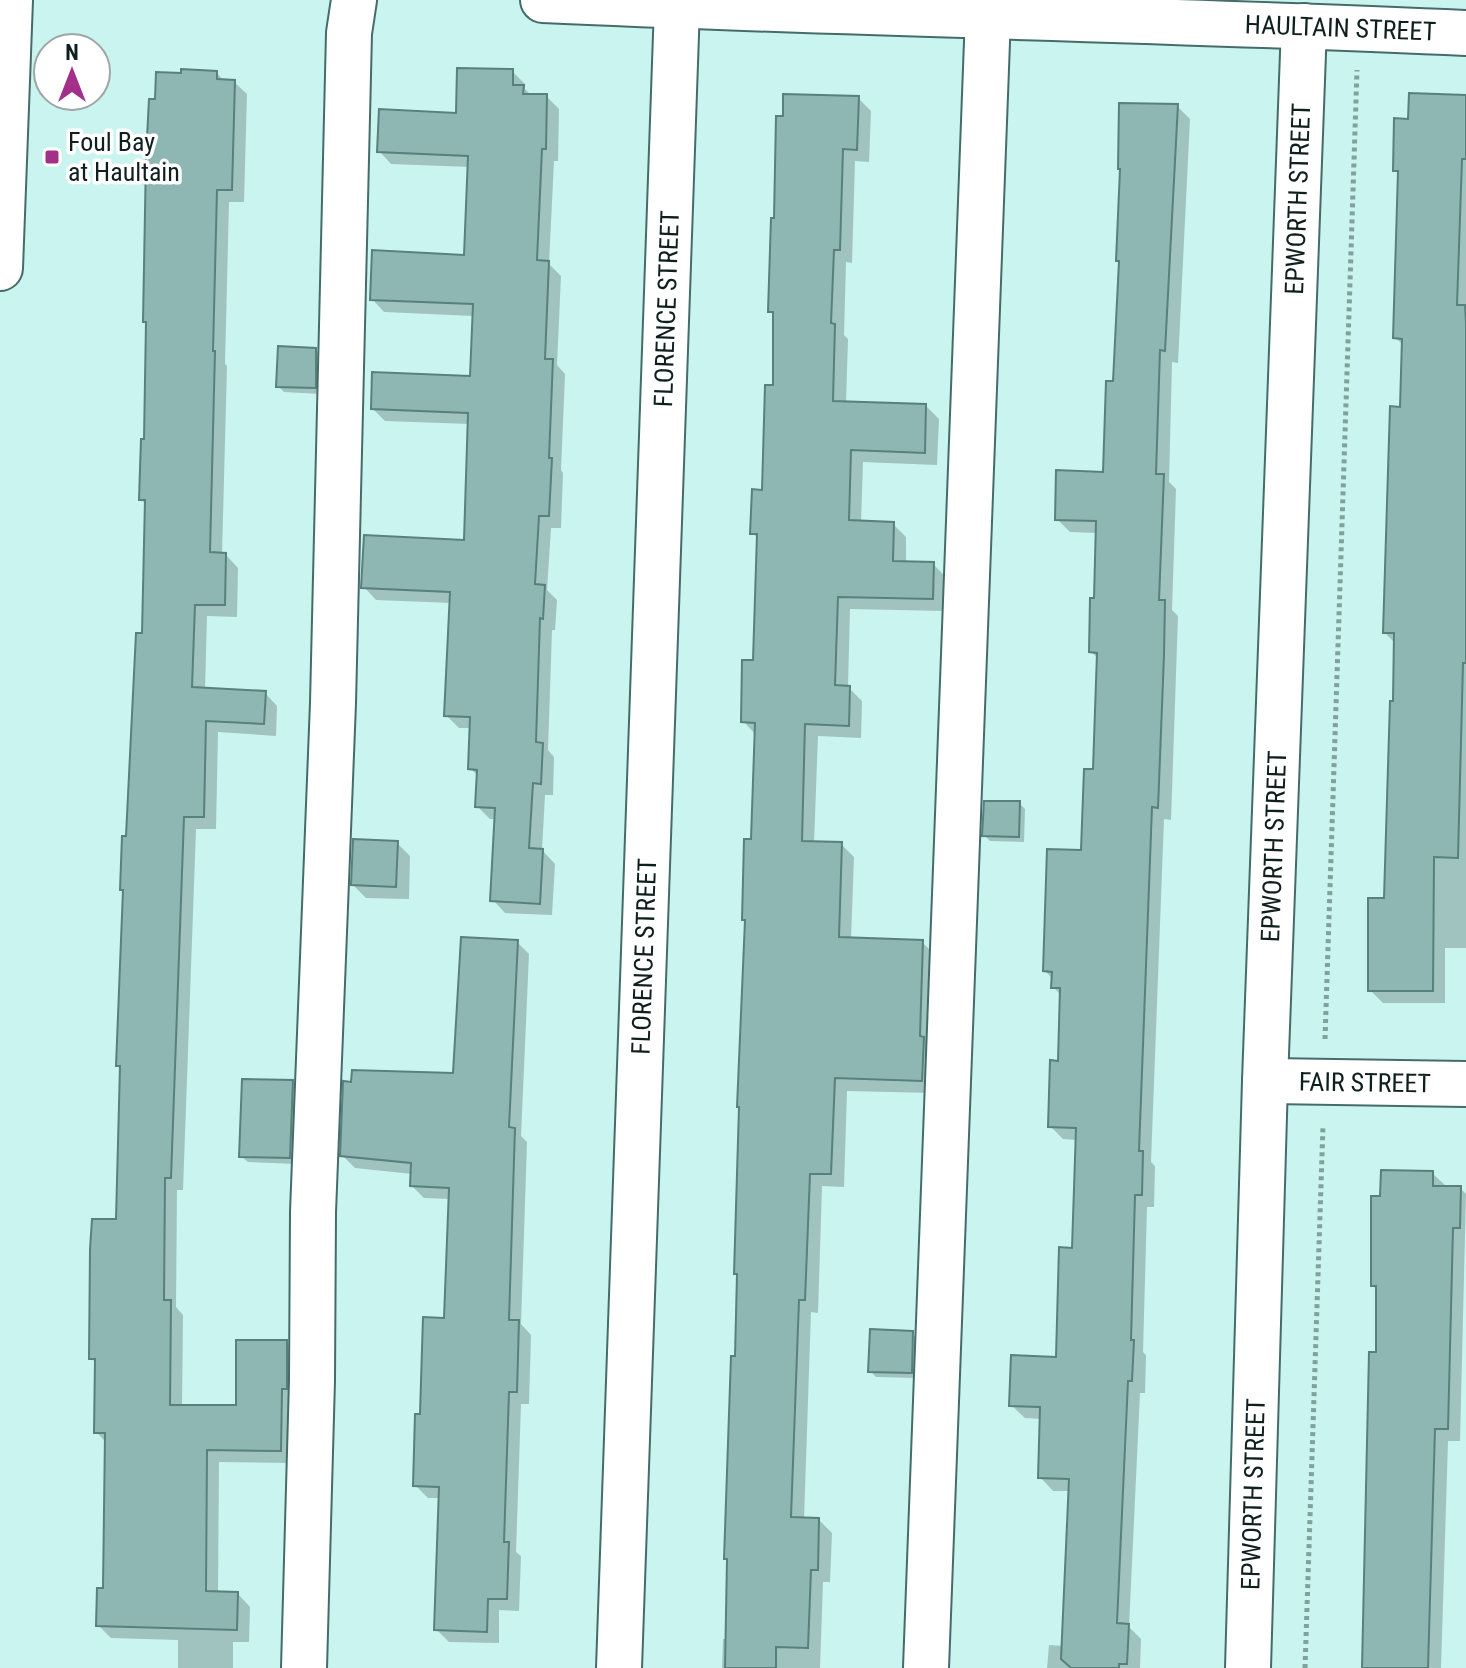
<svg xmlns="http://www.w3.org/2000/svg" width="1466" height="1668" font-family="'Roboto Condensed',sans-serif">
<rect width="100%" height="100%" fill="#c9f4ef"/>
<g fill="#0003">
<polygon points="512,71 525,84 525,89 532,96 546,96 559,109 558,161 554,161 549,264 561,276 557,365 565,374 561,470 563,473 561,528 551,528 547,590 557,600 555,630 552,630 548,750 554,757 553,795 545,795 542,850 555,864 552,915 505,913 493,900 497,819 490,819 477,806 479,777 470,768 472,728 459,728 446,715 452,603 376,600 364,587 465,542 470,424 385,421 373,409 471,378 474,316 384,312 372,299 466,257 470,167 391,164 379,151 458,115"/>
<polygon points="216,72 224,81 234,82 247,94 244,202 229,202 225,364 227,366 222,555 226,555 238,568 237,617 207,616 205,690 265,693 277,706 276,736 218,732 216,829 196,829 183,1190 177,1190 176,1307 183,1315 182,1407 238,1407 286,1342 299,1355 293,1463 219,1462 218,1594 238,1594 250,1607 249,1642 233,1642 233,1668 178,1668 178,1640 111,1638 98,1625 105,1590 107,1443 96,1432 97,1364 91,1358 118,1221 122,1069 118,1065 128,839 144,635 147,505 141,500 146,442 146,198 157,101"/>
<polygon points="858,98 871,111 869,162 855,161 852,263 846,262 844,335 848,339 846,403 926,406 939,419 937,465 863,462 861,523 893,524 906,537 906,563 933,564 946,577 945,611 850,609 848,687 862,701 861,738 818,736 814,843 841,844 854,857 851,939 922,942 935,955 934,1093 847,1091 844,1187 822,1186 818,1313 811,1312 804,1519 819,1520 832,1533 830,1582 823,1582 820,1668 722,1668 723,1639 727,1639 736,1358 747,922 744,920 753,841 756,735 743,721 755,662 759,539 752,533 764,492 775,387 775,316 770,311"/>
<polygon points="1466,98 1466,948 1445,948 1445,1003 1383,1003 1370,990 1386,900 1396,644 1385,633 1402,409 1404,346 1395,337 1400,175 1395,170 1410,121"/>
<polygon points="1177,106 1190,119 1178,363 1172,362 1169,482 1176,489 1172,610 1178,616 1171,820 1164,819 1151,1162 1155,1166 1154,1207 1147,1207 1143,1352 1146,1355 1145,1393 1140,1393 1129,1627 1141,1639 1140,1668 1047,1668 1049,1645 1064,1646 1071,1491 1053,1491 1040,1477 1042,1419 1025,1418 1011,1405 1058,1359 1074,1250 1077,1140 1063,1139 1050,1126 1060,1063 1062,996 1053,987 1054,980 1045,971 1083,852 1095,771 1099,660 1091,651 1096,600 1098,533 1070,532 1057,519 1105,474 1115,383 1121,263 1118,260"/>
<polygon points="316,350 322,356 321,394 284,392 278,386"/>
<polygon points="1019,803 1025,809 1024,842 990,841 984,835"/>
<polygon points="397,843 410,856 409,899 366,898 353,885"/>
<polygon points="517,942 529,954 521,1136 527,1142 521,1324 531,1335 529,1404 521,1404 516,1552 521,1556 519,1611 499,1610 499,1643 449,1642 436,1629 441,1498 428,1498 415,1485 422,1416 446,1320 450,1199 424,1198 412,1186 412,1174 355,1168 342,1155 455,1075"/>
<polygon points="292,1082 298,1088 295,1164 248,1162 241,1156"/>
<polygon points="1432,1173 1446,1186 1460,1188 1466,1194 1460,1441 1448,1441 1441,1668 1362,1668 1378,1354 1378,1291 1373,1286 1382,1198"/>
<polygon points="912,1333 918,1339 917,1378 876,1377 870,1371"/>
</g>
<g fill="#8eb7b3" stroke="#58807c" stroke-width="2">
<polygon points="457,68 513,69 513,85 524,85 523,94 547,94 546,149 542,149 537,260 549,261 545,359 553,359 549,458 552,458 549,516 539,516 535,584 545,585 543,619 540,618 536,742 543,743 541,784 533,783 529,848 543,849 540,904 490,901 495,808 475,807 477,770 468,769 470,717 444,716 450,592 361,588 364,535 464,540 468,413 371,409 372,372 470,376 473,304 370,300 372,250 464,255 468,156 377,152 379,109 456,113"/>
<polygon points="181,69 217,71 217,79 235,80 232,190 217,190 213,351 215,351 210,552 226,553 225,605 195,605 192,687 266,691 264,724 206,721 204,817 184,817 171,1178 165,1178 164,1300 171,1300 170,1405 236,1405 236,1340 287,1340 287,1389 282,1389 281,1451 207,1450 206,1591 238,1592 237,1630 96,1626 97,1588 103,1588 105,1433 94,1433 95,1359 89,1359 90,1249 92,1219 116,1219 120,1066 116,1066 123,890 120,890 122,836 126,836 136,633 142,633 145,500 139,500 141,439 144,439 146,322 143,322 146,157 149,99 155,99 156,72 181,73"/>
<polygon points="1409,93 1466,95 1466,159 1462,159 1457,305 1465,305 1466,323 1466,663 1463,663 1458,858 1434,857 1433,991 1368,991 1368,898 1384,898 1390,701 1393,701 1394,633 1383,633 1390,406 1400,407 1402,339 1393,338 1398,171 1393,171 1394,118 1408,119"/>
<polygon points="783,94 859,96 857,150 843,149 840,250 834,250 831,323 835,324 833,401 926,404 925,453 851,450 849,520 894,522 893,561 934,562 933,599 838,597 835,685 850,686 849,726 805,724 802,841 842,842 839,937 923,940 920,1036 924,1037 922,1081 835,1078 831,1174 810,1174 805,1300 799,1300 791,1517 819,1518 818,1570 811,1570 808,1648 776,1647 776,1668 725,1668 727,1559 724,1559 731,1356 735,1356 737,1274 734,1274 739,1107 737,1107 745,920 742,920 744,839 751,839 755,723 741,722 742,660 753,660 757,534 750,534 752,489 762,490 765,385 773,385 773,312 768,312 771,218 774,218 776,116 783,116"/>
<polygon points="1119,103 1178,104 1165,351 1160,350 1156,474 1164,474 1159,600 1165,600 1164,655 1158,808 1152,807 1139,1151 1143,1151 1142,1195 1135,1195 1131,1340 1134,1340 1132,1381 1128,1381 1117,1623 1129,1624 1127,1664 1119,1664 1119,1668 1071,1668 1061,1659 1069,1479 1038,1478 1040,1407 1009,1406 1011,1355 1056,1357 1059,1247 1072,1248 1076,1128 1048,1127 1050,1060 1058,1061 1060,988 1051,988 1052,972 1043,971 1047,849 1081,850 1084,769 1093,769 1097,653 1089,652 1090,598 1094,598 1096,521 1055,520 1056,470 1103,472 1106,381 1113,381 1119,261 1116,261 1120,169 1118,169"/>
<polygon points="278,346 316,348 316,388 276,387"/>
<polygon points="984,801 1020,801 1019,837 982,836"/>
<polygon points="353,839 398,841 396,887 351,885"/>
<polygon points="461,937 518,940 509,1127 515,1128 509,1320 519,1320 517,1392 509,1392 504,1542 509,1542 507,1599 488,1599 487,1632 434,1630 439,1487 413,1486 415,1414 420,1414 423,1317 444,1318 449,1188 410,1186 411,1163 340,1156 343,1081 351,1082 352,1070 453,1073"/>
<polygon points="242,1079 293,1080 290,1158 239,1157"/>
<polygon points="1381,1170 1433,1171 1433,1186 1461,1186 1460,1228 1453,1228 1448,1429 1435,1429 1428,1668 1362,1668 1369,1352 1376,1352 1376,1286 1371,1286 1371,1196 1380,1196"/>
<polygon points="870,1329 913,1331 912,1373 868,1372"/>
</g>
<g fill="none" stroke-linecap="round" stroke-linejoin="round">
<g stroke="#456c68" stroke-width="48">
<g id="minor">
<path id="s1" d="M543 0C850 14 1158 19 1466 33"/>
<path id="s2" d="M1265 1081 1466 1084"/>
<polyline points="304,1668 312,1380 313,1212 333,703 349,33 354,0"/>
<path id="s3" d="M619 1668 677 6"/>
<polyline points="926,1668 988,15"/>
<path id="s4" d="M1248 1668 1265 1081 1304 26"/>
</g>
</g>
<g stroke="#456c68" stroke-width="48">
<polyline id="major" points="0,268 10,0"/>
</g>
<g stroke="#80a19d" stroke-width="5" stroke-dasharray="4 4" stroke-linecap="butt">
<polyline points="1325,1039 1357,70"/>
<polyline points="1305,1668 1323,1125"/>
</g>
<use href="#minor" stroke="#fff" stroke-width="44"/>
<use href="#major" stroke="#fff" stroke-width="44"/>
</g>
<rect fill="#a22f8a" stroke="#fff" stroke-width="3" x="44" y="149" width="16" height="16" rx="4"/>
<g text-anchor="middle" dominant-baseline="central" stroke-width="7" stroke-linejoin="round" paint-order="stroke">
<g font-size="26" fill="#0e1f1d" stroke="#fff">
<text stroke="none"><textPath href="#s1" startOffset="798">HAULTAIN STREET</textPath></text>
<text stroke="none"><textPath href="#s4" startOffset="1470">EPWORTH STREET</textPath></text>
<text stroke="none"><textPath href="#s3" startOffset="1360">FLORENCE STREET</textPath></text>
<text stroke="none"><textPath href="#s4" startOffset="822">EPWORTH STREET</textPath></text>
<text stroke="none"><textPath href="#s3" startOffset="712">FLORENCE STREET</textPath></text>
<text stroke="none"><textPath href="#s2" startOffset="100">FAIR STREET</textPath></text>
<text stroke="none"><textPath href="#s4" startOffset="174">EPWORTH STREET</textPath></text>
</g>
<g font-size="26" fill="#0e1f1d" stroke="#fff" text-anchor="start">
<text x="68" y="142">Foul Bay<tspan x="68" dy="30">at Haultain</tspan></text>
</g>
</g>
<g transform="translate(72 72)"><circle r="38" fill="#ffffff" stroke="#9fa5a5" stroke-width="2"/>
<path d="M0-6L14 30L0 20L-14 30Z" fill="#a22f8a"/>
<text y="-12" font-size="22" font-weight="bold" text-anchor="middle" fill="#0e1f1d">N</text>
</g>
</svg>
